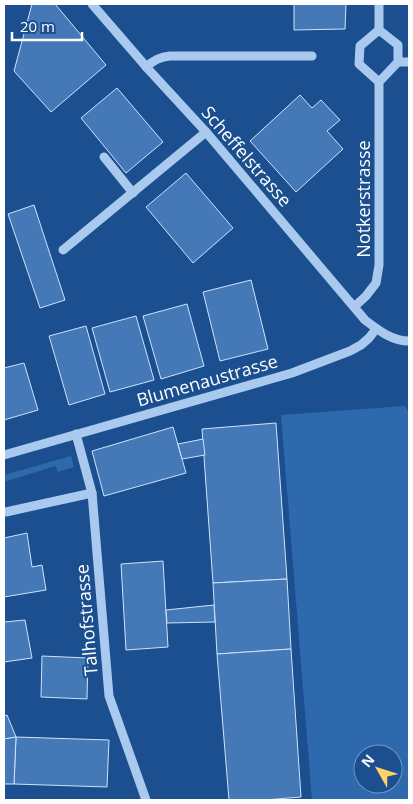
<svg xmlns="http://www.w3.org/2000/svg" width="413" height="804" font-family="'Open Sans',sans-serif">
<rect width="100%" height="100%" fill="#1b4f8f"/>
<g fill="#2e69ad" fill-rule="evenodd">
<path d="M405 406 409 413V800H312L281 415ZM363 754H393V784H363Z"/>
<polygon points="71,456 74,467 58,472 55,466 4,482 4,475"/>
</g>
<g fill="#4478b7" stroke="#cfe3fa">
<polygon points="32,4 55,4 106,65 51,112 14,71"/>
<polygon points="294,4 346,4 345,29 294,30"/>
<polygon points="117,88 163,142 126,173 81,118"/>
<polygon points="300,95 312,108 321,100 340,120 327,131 343,149 296,192 250,141"/>
<polygon points="186,173 233,228 193,263 146,207"/>
<polygon points="34,205 65,300 40,308 8,214"/>
<polygon points="251,280 268,349 220,361 203,292"/>
<polygon points="187,304 204,366 161,379 143,316"/>
<polygon points="136,316 154,380 110,392 92,328"/>
<polygon points="86,326 105,394 69,405 49,336"/>
<polygon points="24,363 38,410 4,420 4,368"/>
<polygon points="276,423 287,579 213,583 202,429"/>
<polygon points="173,427 186,473 104,496 92,451"/>
<polygon points="203,439 205,455 182,459 178,444"/>
<polygon points="27,533 32,567 42,565 46,590 4,597 4,538"/>
<polygon points="163,561 168,647 126,650 121,564"/>
<polygon points="287,579 291,649 217,654 213,583"/>
<polygon points="214,605 215,622 167,623 166,610"/>
<polygon points="25,620 32,658 4,662 4,622"/>
<polygon points="291,649 301,797 265,800 229,800 217,654"/>
<polygon points="42,656 88,658 87,699 41,697"/>
<polygon points="7,715 16,737 4,739 4,716"/>
<polygon points="16,737 109,740 107,787 14,784"/>
<polygon points="16,737 14,784 4,784 4,739"/>
</g>
<g fill="none" stroke-linecap="round" stroke-linejoin="round">
<g stroke="#a9c9ee" stroke-width="9">
<path d="M92 4 149 70 206 132 365 320C378 330 392 341 409 341"/>
<polyline points="379,4 379,30"/>
<polyline points="398,62 409,62"/>
<path d="M146 67C154 60 160 57 170 56H312"/>
<polyline points="104,157 133,193"/>
<polyline points="63,250 206,132"/>
<polyline points="354,307 366,296 376,283 379,265 379,82 398,62 398,45 379,30 360,46 359,64 379,82"/>
<polyline points="76,434 92,493 109,696 146,800"/>
<polyline points="4,455 292,373 350,351 361,345 369,338 376,329"/>
<polyline points="6,512 92,493"/>
</g>
</g>
<g text-anchor="middle" dominant-baseline="central" stroke-width="4" stroke-linejoin="round" paint-order="stroke">
<g font-size="18" fill="#fff" stroke="#1b4f8f">
<text transform="translate(247 156) rotate(49)">Scheffelstrasse</text>
<text transform="translate(363 199) rotate(-90)">Notkerstrasse</text>
<text transform="translate(207 380) rotate(-16)">Blumenaustrasse</text>
<text transform="translate(86 620) rotate(-95)">Talhofstrasse</text>
</g>
</g>
<rect width="413" height="804" fill="none" stroke="#ffffff" stroke-width="10"/>
<g transform="translate(378 769) rotate(309)"><circle r="24" fill="#1b4f8f" stroke="#7695bc"/>
<path d="M0-4L9 19L0 12L-9 19Z" fill="#ffd166"/>
<text y="-8" font-size="14" font-weight="bold" text-anchor="middle" fill="#ffffff">N</text>
</g>
<path d="M12 32v8h70v-8" fill="none" stroke="#ffffff" stroke-width="2.5"/>
<text x="20" y="32" font-size="15" fill="#ffffff" stroke="#1b4f8f" stroke-width="4" paint-order="stroke">20 m</text>
</svg>
